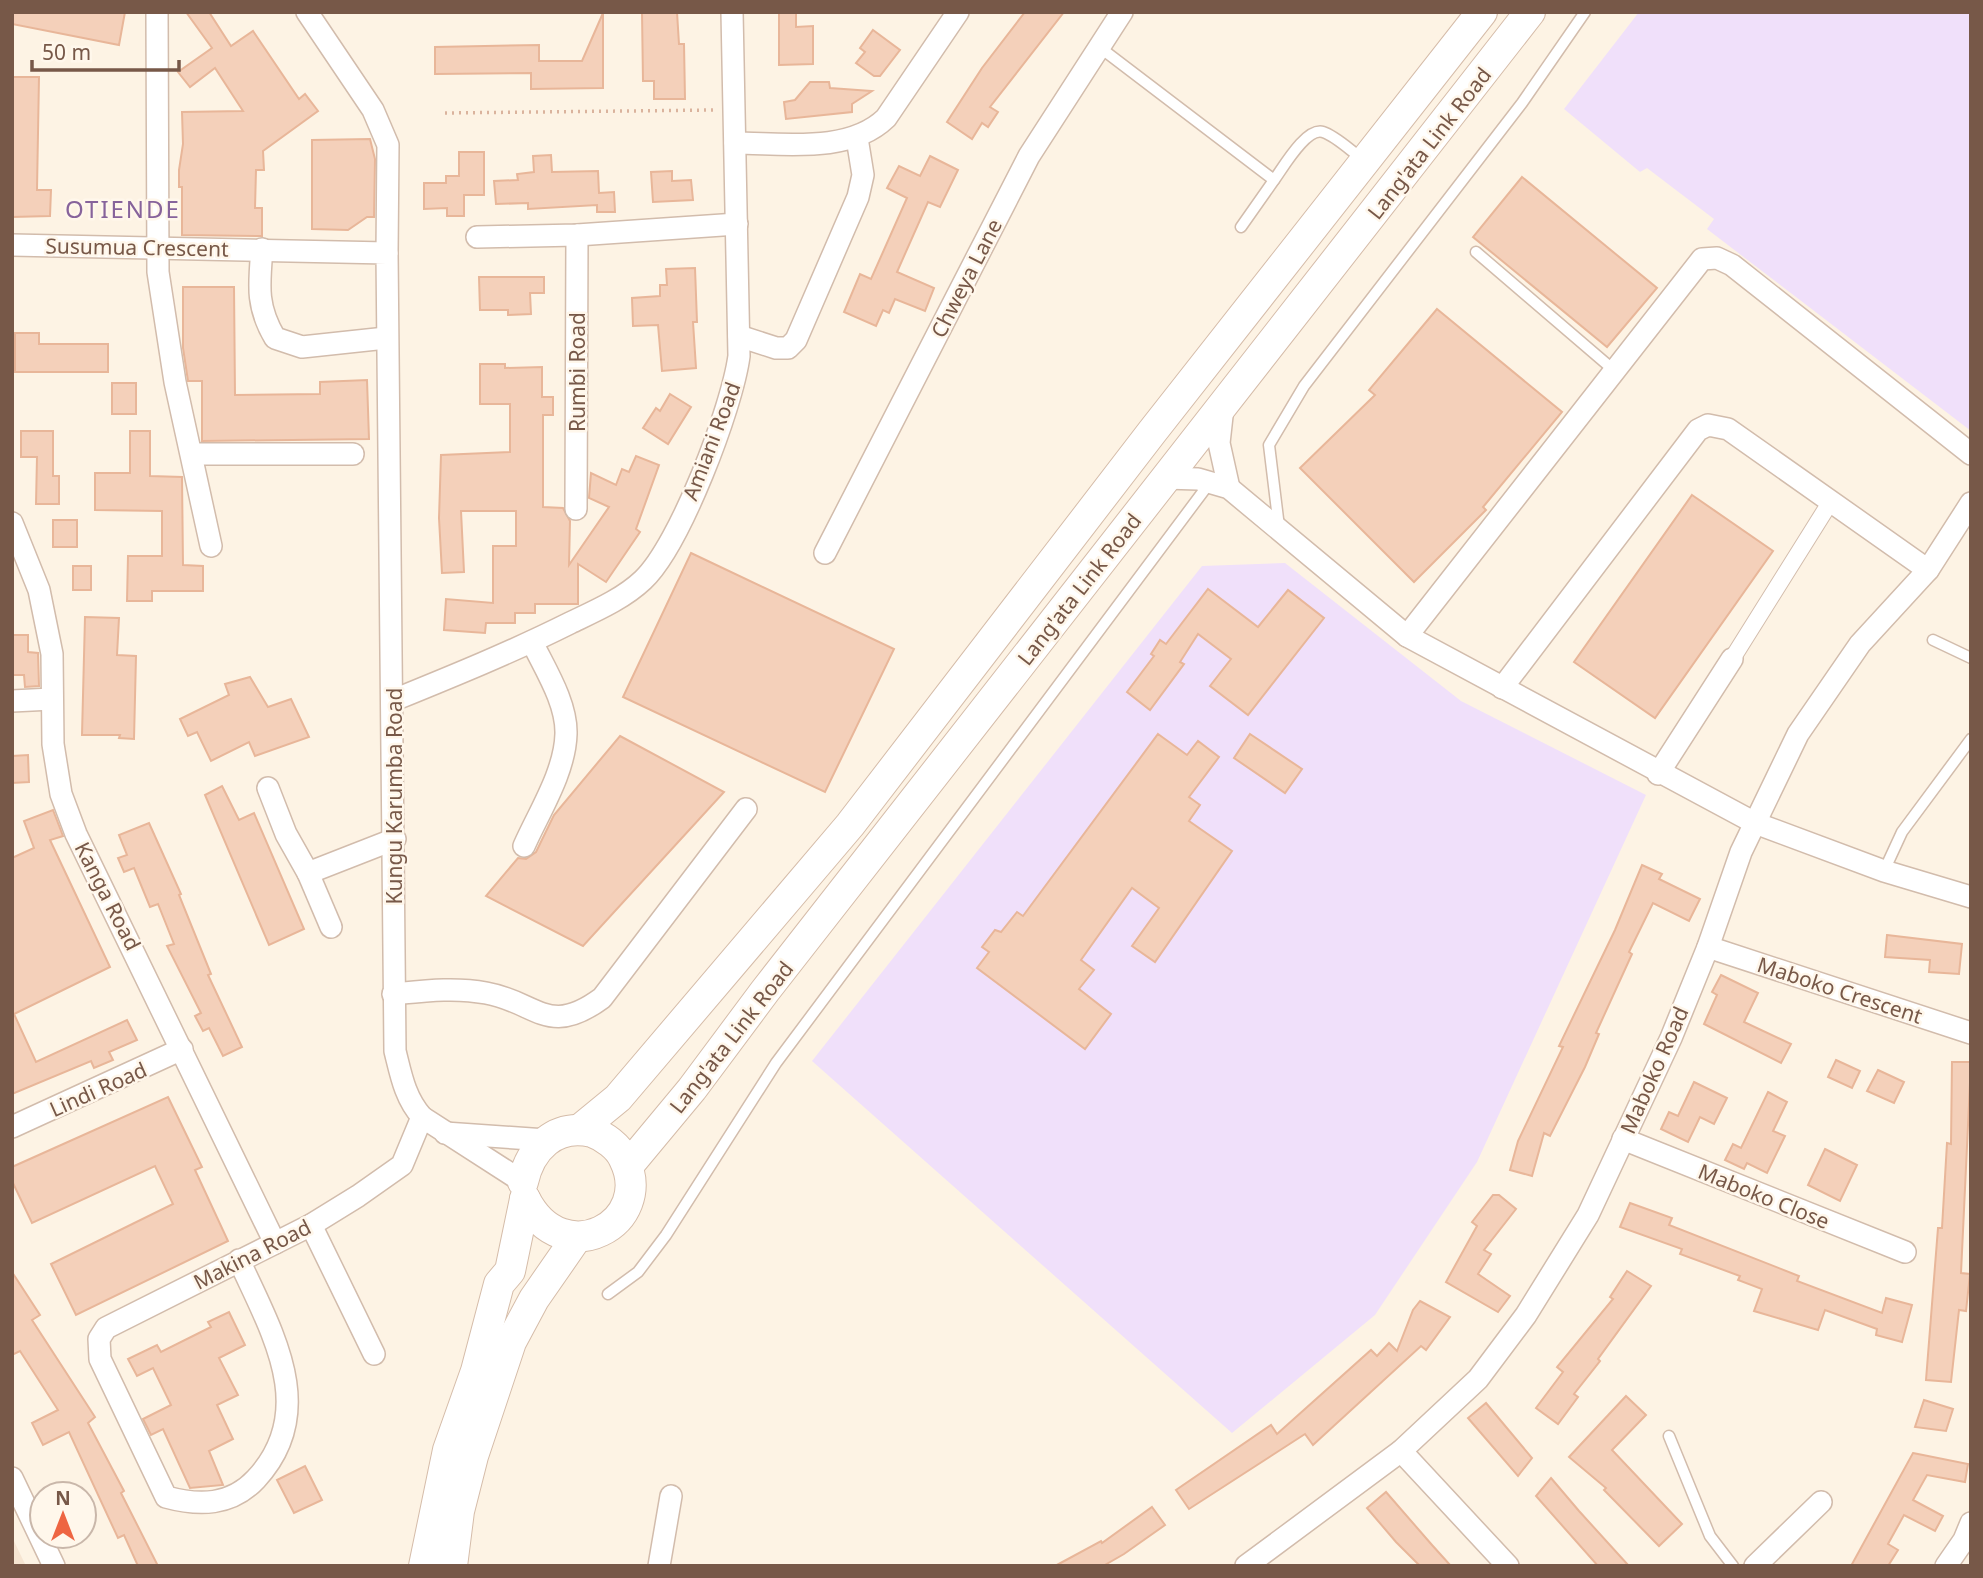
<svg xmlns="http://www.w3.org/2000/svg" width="1983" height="1578" font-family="'Noto Sans',sans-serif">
<rect width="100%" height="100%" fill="#fdf3e4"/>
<polygon fill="#f6e5d2" points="12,1537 26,1566 12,1566"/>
<g fill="#f0e0fa">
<polygon points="1639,12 1971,12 1971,431 1707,229 1714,219 1647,168 1640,172 1564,109"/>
<polygon points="1285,563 1461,701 1646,795 1477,1162 1375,1315 1232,1433 812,1061 1202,566"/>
</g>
<g fill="#f4d0ba" stroke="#e8b699" stroke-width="2">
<polygon points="12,12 125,12 119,45 12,24"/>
<polygon points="186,12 209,12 231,46 253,31 299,99 305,94 318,111 263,151 264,170 256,170 255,208 262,208 262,236 182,235 182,187 179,187 179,170 183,144 182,112 243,111 215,68 190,87 178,72 212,48"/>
<polygon points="642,12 677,12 679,44 684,44 685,99 654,99 654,81 643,81"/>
<polygon points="779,12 796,12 796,27 813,26 813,64 779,65"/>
<polygon points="1025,12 1064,12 990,107 998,112 988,127 982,123 972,139 947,122 982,68"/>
<polygon points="603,13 603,88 531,89 531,73 435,74 435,47 539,45 539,61 582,61"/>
<polygon points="873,30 900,50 880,76 874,76 856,63 865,52 860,48"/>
<polygon points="12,77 39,77 37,190 51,190 50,216 12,217"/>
<polygon points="810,82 829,82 830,88 872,91 852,104 852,112 786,119 784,102 795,100"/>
<polygon points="370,139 375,159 374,217 367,217 348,230 312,229 312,140"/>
<polygon points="459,152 484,152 484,195 464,195 464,216 447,216 447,208 424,209 424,183 446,183 446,176 459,176"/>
<polygon points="551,155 552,172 598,171 599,193 614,192 615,212 597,212 597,205 528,209 528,203 496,204 494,181 518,180 517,174 534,172 533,156"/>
<polygon points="930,156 958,170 940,207 928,202 897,272 934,288 925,311 895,299 889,313 883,310 876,326 844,312 860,274 871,279 907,198 887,188 899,166 920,176"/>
<polygon points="672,171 672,181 691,180 693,200 653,202 651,172"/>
<polygon points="1522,177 1657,288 1607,347 1473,237"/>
<polygon points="695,268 697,322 693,322 696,368 662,371 658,325 633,326 632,298 660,296 660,285 667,285 666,269"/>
<polygon points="479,277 544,277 544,293 530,293 531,314 508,315 508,310 480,310"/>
<polygon points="183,287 234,287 235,395 320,394 320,382 367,380 369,439 202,441 202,381 188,381 183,348"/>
<polygon points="1437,309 1562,412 1483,507 1486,510 1414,582 1300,468 1375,395 1369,390"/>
<polygon points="15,333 39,333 39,344 108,344 108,372 15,372"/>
<polygon points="480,364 505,364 505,368 542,367 542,397 553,397 553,415 543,415 543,507 563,508 570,521 569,565 609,507 589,498 591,473 616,485 622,469 629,472 636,456 659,465 636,529 640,532 606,582 578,564 578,604 535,604 535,613 515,613 515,623 486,623 485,633 444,630 446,599 493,603 493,546 516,546 516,511 461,511 464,572 442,573 439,518 441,455 510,452 510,404 480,404"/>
<rect x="112" y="383" width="24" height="31"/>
<polygon points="670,394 691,407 668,444 643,428 656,408 660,411"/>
<polygon points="21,431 53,431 53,476 59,476 59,504 36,504 37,457 21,457"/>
<polygon points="130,431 150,431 150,476 182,477 183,565 203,566 203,591 152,591 152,601 127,601 128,556 162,556 162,511 95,510 95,473 130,473"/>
<polygon points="1692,495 1773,551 1655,718 1574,662"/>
<rect x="53" y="520" width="24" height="27"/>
<polygon points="691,553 894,649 825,792 623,697"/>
<rect x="73" y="566" width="18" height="24"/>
<polygon points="1208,589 1258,627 1288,590 1324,618 1248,715 1210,686 1231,659 1198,634 1180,662 1184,664 1150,710 1127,692 1154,656 1151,654 1160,640 1166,644"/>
<polygon points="85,617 119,618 117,655 136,656 134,739 119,738 120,735 82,735"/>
<polygon points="12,635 28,635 28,652 38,653 39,686 25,687 24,675 12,675"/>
<polygon points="250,677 268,707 291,699 309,737 255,756 249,742 211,761 197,732 188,736 180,719 229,695 225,684"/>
<polygon points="1158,734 1187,755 1198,741 1219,757 1189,797 1200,805 1189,821 1232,851 1155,962 1132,946 1159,908 1132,888 1081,960 1094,970 1079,989 1111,1014 1085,1049 977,968 989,952 982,947 995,930 1001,932 1017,912 1023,916"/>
<polygon points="1250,734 1302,769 1285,793 1234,758"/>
<polygon points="620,736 724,792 583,946 486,896 518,858 526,859 536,852 554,815"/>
<polygon points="28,755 29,782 12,783 12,756"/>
<polygon points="222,786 239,820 254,813 304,929 269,945 205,795"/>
<polygon points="53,810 63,836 50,840 110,967 14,1014 36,1062 127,1020 137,1040 109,1052 113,1060 94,1068 91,1061 12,1094 12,858 34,848 24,821"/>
<polygon points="149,823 181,894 179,895 211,974 208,975 242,1047 223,1056 209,1028 203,1031 195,1016 201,1013 167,946 174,944 158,904 150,907 134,868 124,872 118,858 127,855 119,835"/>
<polygon points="1642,865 1662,874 1659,879 1700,899 1689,921 1653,903 1629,952 1632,954 1596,1033 1599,1034 1585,1067 1550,1136 1544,1133 1532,1176 1510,1170 1518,1141 1563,1047 1559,1046 1615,930"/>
<polygon points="1887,935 1962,944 1959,974 1929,972 1930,960 1885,957"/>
<polygon points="1721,975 1758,993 1744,1022 1791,1044 1781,1063 1704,1024 1717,995 1712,992"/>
<polygon points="1836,1060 1860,1071 1852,1088 1828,1077"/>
<polygon points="1952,1062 1971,1062 1961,1273 1970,1274 1966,1311 1959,1310 1951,1382 1926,1380 1938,1228 1942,1228 1947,1143 1951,1144"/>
<polygon points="1878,1070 1904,1082 1894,1103 1867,1091"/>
<polygon points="1694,1082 1727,1098 1714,1124 1700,1117 1688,1142 1661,1129 1669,1112 1678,1116"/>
<polygon points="1768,1092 1787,1102 1773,1131 1785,1136 1767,1173 1747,1163 1744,1169 1725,1160 1733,1144 1741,1148"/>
<polygon points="168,1097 202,1167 195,1170 228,1241 76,1315 51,1264 173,1204 155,1166 32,1223 12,1181 12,1167"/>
<polygon points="1825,1149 1857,1165 1840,1201 1808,1185"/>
<polygon points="1493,1195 1499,1195 1516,1209 1484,1250 1491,1254 1478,1274 1510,1296 1498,1312 1446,1282 1477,1226 1472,1222"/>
<polygon points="1630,1203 1672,1218 1669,1225 1799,1276 1797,1281 1882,1313 1886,1298 1912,1305 1902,1342 1876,1335 1877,1329 1825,1310 1818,1330 1754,1311 1762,1289 1738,1280 1740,1276 1680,1254 1682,1249 1620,1227"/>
<polygon points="1627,1271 1651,1286 1598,1359 1600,1361 1574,1394 1578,1397 1558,1424 1536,1408 1563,1372 1557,1367 1613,1299 1610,1297"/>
<polygon points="12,1272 40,1315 32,1320 95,1417 88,1423 124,1491 121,1493 158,1566 138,1566 124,1535 118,1538 69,1432 43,1445 32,1423 58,1410 20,1351 12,1355"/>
<polygon points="1420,1301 1450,1317 1426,1350 1421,1346 1313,1445 1305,1434 1189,1509 1176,1490 1271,1425 1277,1434 1371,1350 1377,1356 1389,1343 1397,1351 1413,1310"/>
<polygon points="229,1312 245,1345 219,1358 238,1395 217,1405 233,1439 209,1451 223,1485 190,1488 163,1429 151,1435 143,1419 171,1405 153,1368 137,1376 128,1359 157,1345 161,1352 211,1327 208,1322"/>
<polygon points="1626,1396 1646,1415 1612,1450 1682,1524 1659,1546 1604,1490 1606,1488 1569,1457"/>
<polygon points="1924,1400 1953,1409 1946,1431 1915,1427"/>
<polygon points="1486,1403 1532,1458 1518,1476 1468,1418"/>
<polygon points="1913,1453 1968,1464 1965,1482 1927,1475 1913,1500 1943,1516 1935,1531 1904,1515 1888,1544 1898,1550 1888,1566 1851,1566"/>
<polygon points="305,1466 322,1500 294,1513 277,1480"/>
<polygon points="1551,1478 1579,1511 1629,1566 1598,1566 1536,1496"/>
<polygon points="1386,1492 1432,1545 1451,1566 1420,1566 1396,1542 1367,1508"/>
<polygon points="1152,1507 1165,1525 1124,1554 1103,1566 1055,1566 1101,1541 1102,1543"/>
</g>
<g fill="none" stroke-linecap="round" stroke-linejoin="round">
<g stroke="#d2bcac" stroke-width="13">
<g id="service">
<path d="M1098 46 1274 180C1283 168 1306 127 1323 132 1336 136 1352 152 1364 160"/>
<polyline points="1241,227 1274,180"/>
<polyline points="1476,252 1616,372"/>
<polyline points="1279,527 1269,445 1304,386 1522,103 1585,12"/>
<polyline points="1933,640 1971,658"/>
<polyline points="1884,871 1902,832 1971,739"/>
<polyline points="608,1294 638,1272 666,1235 776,1063 1211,481"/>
<polyline points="1669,1436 1710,1536 1733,1566"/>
</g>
</g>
<g stroke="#d2bcac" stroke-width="18">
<polyline id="pedestrian" points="1732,659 1831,501"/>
</g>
<g stroke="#d2bcac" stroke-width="24">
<g id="minor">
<polyline points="157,12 158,272 175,382 211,546"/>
<polyline points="307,12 373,110 388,145 387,253"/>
<path d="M735 143C782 143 849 154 886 118L958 12"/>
<polyline points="477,237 577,235 737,224"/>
<path d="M12 245 387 253 395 1051C401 1075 405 1098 422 1117L523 1182"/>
<path d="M262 249C259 285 256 306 275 338L302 347 386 338"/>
<polyline points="739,336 776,348 788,348 796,340 858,197 863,175 857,138"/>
<polyline points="1223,407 1219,443 1229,488"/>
<polyline points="192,454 353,454"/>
<polyline points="1165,478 1198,479 1229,488 1407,636 1755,823 1884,871 1971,897"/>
<polyline points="576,509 577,235"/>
<polyline points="12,523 39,590 52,654 53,744 61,794 76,834 275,1243"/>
<polyline points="825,553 1029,156 1122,12"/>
<polyline points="1407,636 1702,259 1717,258 1732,265 1971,454"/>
<polyline points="1502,688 1698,430 1708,425 1728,429 1928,570"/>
<path d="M394 700C453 676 512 652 570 623 595 611 623 599 643 580 680 545 732 408 739 356L732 12"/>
<polyline points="12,701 52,699"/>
<polyline points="1658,774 1732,659"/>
<polyline points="268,788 286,834 308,873 395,839"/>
<path d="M524 846C539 812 565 772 566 734 567 703 545 669 532 642"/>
<polyline points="308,873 331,927"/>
<polyline points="1708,947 1971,1033"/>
<path d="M393 994C424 991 455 987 486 993 537 1002 548 1038 602 998L746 809"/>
<polyline points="12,1127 182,1049"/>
<polyline points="445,1133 546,1140"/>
<polyline points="1623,1139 1905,1252"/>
<polyline points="311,1225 374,1354"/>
<path d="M239 1260C271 1331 320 1410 256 1479 231 1506 199 1506 166 1497L100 1359 99 1339 106 1328 311 1225 358 1196 402 1165 422 1117"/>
<polyline points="1401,1451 1508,1566"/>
<polyline points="12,1478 54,1566"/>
<polyline points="659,1566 671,1496"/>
<polyline points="1246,1566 1401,1451 1478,1379 1526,1315 1588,1215 1671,1038 1708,947 1741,852 1798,734 1860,644 1928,570 1971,503"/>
<polyline points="1755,1566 1821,1502"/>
<polyline points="1946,1566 1964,1540 1971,1523"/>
</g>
</g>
<g stroke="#d5bca9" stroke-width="32">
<g id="secondary">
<polyline points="579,1130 618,1098 850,825 1152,432 1482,12"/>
<polyline points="628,1166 692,1089 765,991 1530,12"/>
<path d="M523 1182C530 1149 555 1123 592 1132 604 1136 619 1147 624 1159 656 1223 563 1274 525 1199"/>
<polyline points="424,1566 448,1450 476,1371 499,1284 510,1271 525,1199"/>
<polyline points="452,1566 459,1511 473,1456 511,1342 534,1299 577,1237"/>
</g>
</g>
<polyline stroke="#dab39d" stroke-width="3.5" stroke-dasharray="2 5" stroke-linecap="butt" points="445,113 715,110"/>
<use href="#service" stroke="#fff" stroke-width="10"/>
<use href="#pedestrian" stroke="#fff" stroke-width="16"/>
<use href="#minor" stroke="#fff" stroke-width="21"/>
<use href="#secondary" stroke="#fff" stroke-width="30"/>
</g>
<g text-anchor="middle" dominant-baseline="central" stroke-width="5" stroke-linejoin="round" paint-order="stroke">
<g font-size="21" fill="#775848" stroke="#fff7eb">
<text transform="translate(1429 143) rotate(-52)">Lang'ata Link Road</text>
<text transform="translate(137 247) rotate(1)">Susumua Crescent</text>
<text transform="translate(966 278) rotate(-63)">Chweya Lane</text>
<text transform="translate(577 372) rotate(-90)">Rumbi Road</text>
<text transform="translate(711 441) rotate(-69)">Amiani Road</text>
<text transform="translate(1079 589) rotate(-52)">Lang'ata Link Road</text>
<text transform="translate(394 796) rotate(-90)">Kungu Karumba Road</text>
<text transform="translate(108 896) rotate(63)">Kanga Road</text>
<text transform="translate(1840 990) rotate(18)">Maboko Crescent</text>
<text transform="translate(731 1037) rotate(-52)">Lang'ata Link Road</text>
<text transform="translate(1654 1070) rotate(-66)">Maboko Road</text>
<text transform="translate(98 1089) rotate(-24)">Lindi Road</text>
<text transform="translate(1764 1196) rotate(22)">Maboko Close</text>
<text transform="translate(252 1254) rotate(-27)">Makina Road</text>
</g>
<g font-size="24" letter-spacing="2" fill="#87639b" stroke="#fff7eb">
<text x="123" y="208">OTIENDE</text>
</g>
</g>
<rect width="1983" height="1578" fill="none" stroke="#775848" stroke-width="28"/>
<g transform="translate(63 1515)"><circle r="33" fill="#fff7eb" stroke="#c9b7aa" stroke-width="2"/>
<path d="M0-5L12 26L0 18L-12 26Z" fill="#ee6542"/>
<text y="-10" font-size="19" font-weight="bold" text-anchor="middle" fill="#775848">N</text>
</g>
<path d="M32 60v10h147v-10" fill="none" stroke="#775848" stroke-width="3.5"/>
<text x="42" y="60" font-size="21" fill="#775848" stroke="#fff7eb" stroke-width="5" paint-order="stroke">50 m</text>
</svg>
